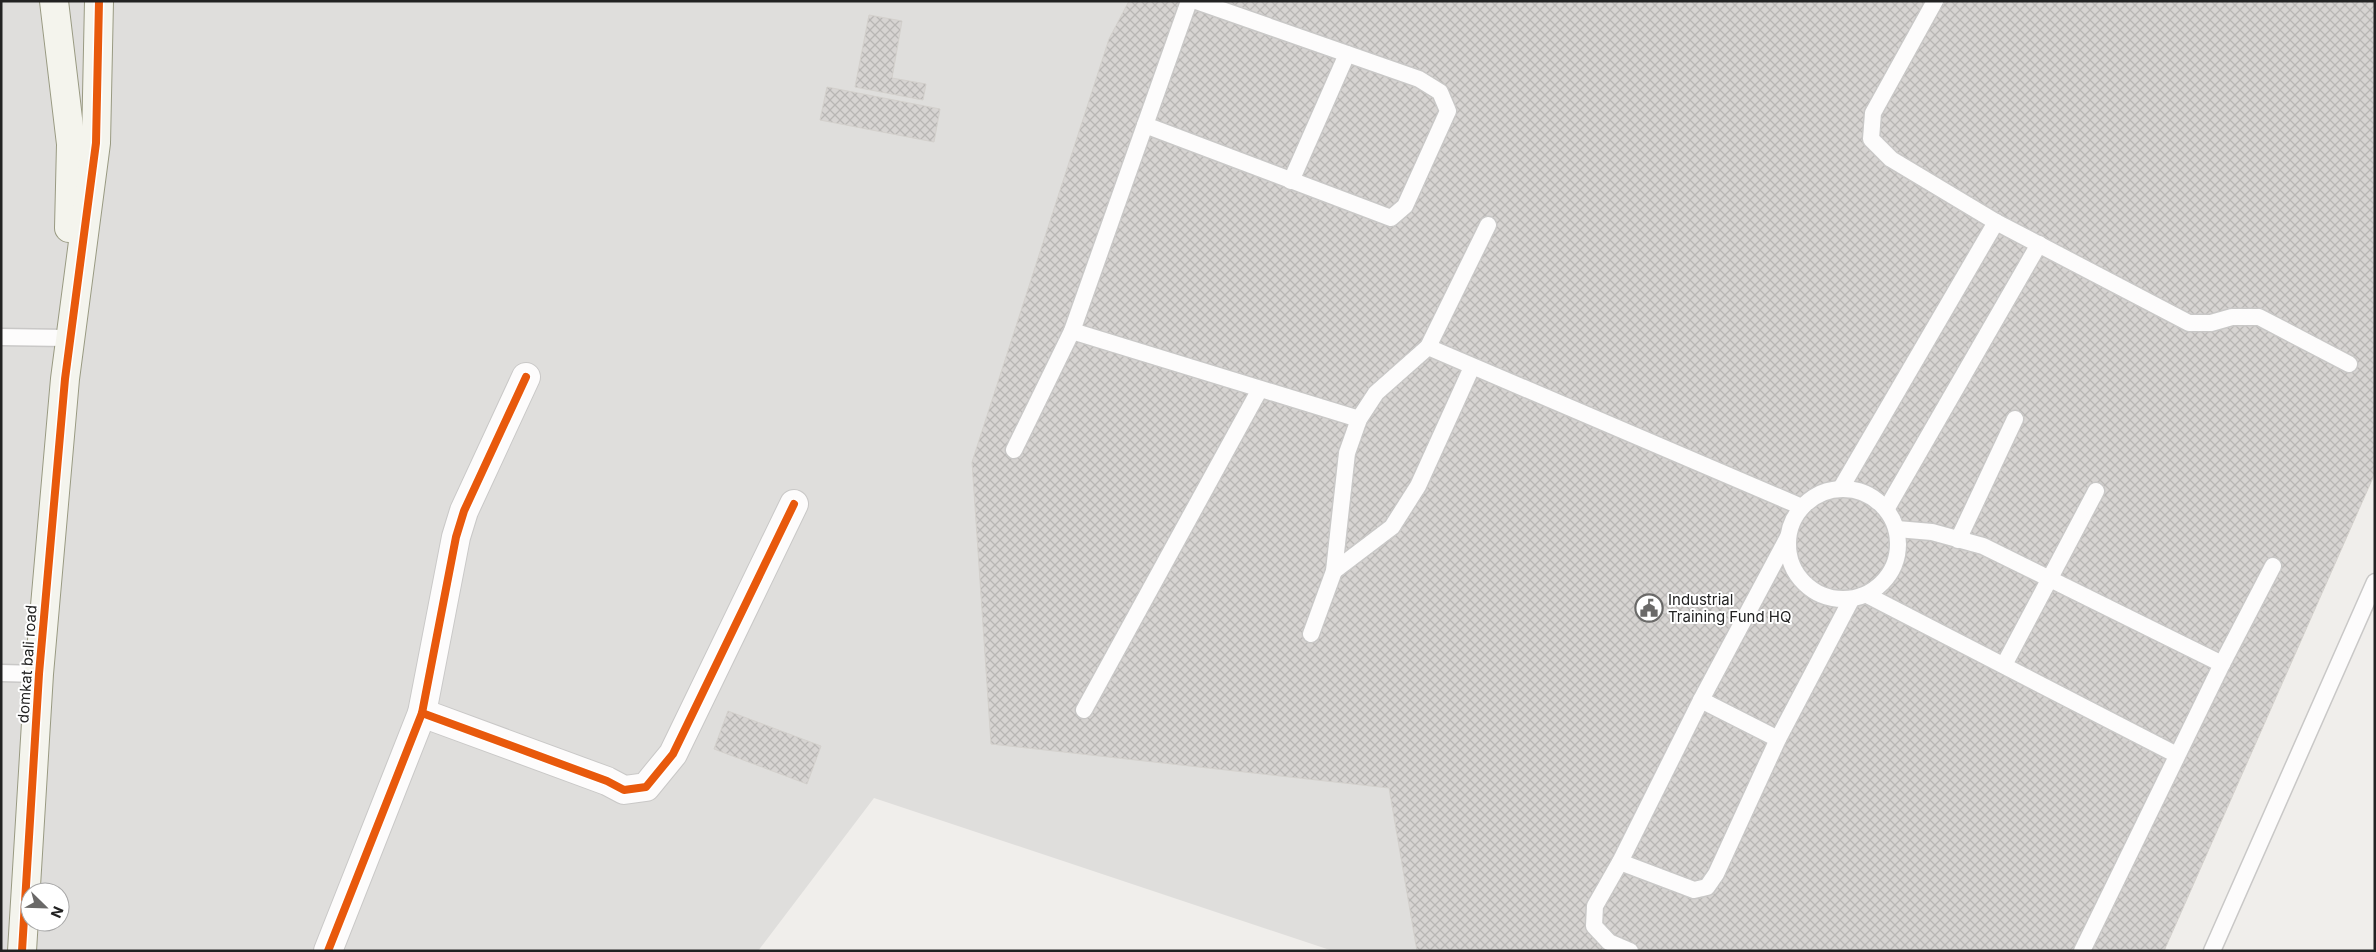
<svg xmlns="http://www.w3.org/2000/svg" width="2376" height="952" font-family="Inter,sans-serif">
<defs>
<pattern id="building-cross-hatch" width="8" height="8" patternUnits="userSpaceOnUse" patternTransform="scale(1.25)"><rect width="8" height="8" fill="#d7d4d2"/><path d="M0 0l8 8M0 8l8-8" fill="none" stroke="#b8b6b4"/></pattern>
</defs>
<rect width="100%" height="100%" fill="#f0eeeb"/>
<path fill="#dfdedc" fill-rule="evenodd" d="M1 1H2375L2120 951H1333L874 798 758 951H1ZM30 892H60V922H30Z"/>
<g fill="url(#building-cross-hatch)" stroke="#d3d0cc">
<polygon points="1129,1 2375,1 2375,473 2164,951 1417,951 1389,788 991,744 972,462 1109,39"/>
<polygon points="869,15 902,21 892,78 926,84 923,100 855,87"/>
<polygon points="827,87 940,109 934,142 820,120"/>
<polygon points="728,711 821,746 807,784 714,749"/>
</g>
<g fill="none" stroke-linecap="round" stroke-linejoin="round">
<g stroke="#c9c8c7" stroke-width="19">
<g id="lane">
<polyline points="1935,1 1873,113 1871,139 1891,159 1996,222 2189,323 2211,323 2232,317 2259,317 2349,364"/>
<polyline points="1145,125 1391,218 1405,206 1448,111 1440,92 1419,79 1196,1"/>
<polyline points="1291,181 1347,54"/>
<polyline points="1072,331 1359,419"/>
<polyline points="1,337 66,338"/>
<polyline points="1428,347 1802,507"/>
<polyline points="1014,450 1072,331 1189,1"/>
<polyline points="1841,488 1996,222"/>
<circle cx="1843" cy="544" r="55"/>
<polyline points="1887,508 2039,244"/>
<polyline points="1897,529 1932,532 1983,546 2222,664"/>
<polyline points="1958,540 2015,419"/>
<polyline points="1334,571 1392,527 1418,486 1472,367"/>
<polyline points="1867,595 2177,755"/>
<polyline points="1311,634 1334,571 1347,453 1359,419 1376,393 1428,347 1488,225"/>
<polyline points="2004,665 2096,491"/>
<polyline points="1,673 39,674"/>
<polyline points="1701,700 1778,739"/>
<polyline points="1084,710 1260,389"/>
<polyline points="1620,862 1694,890 1707,887 1716,874 1778,739 1851,600"/>
<polyline points="1630,951 1609,942 1594,926 1595,906 1620,862 1701,700 1788,537"/>
<polyline points="2082,951 2222,664 2273,566"/>
<polyline points="2212,951 2375,582"/>
</g>
</g>
<g stroke="#c9c8c7" stroke-width="30">
<g id="street">
<polyline points="422,713 607,781 624,790 646,787 673,754 794,504"/>
<polyline points="328,951 422,713 456,537 464,511 526,377"/>
</g>
</g>
<g stroke="#999a82" stroke-width="30">
<g id="secondary">
<polyline points="54,1 71,144 69,228"/>
<polyline points="22,951 39,674 65,379 96,143 99,1"/>
</g>
</g>
<use href="#lane" stroke="#fdfcfc" stroke-width="16"/>
<use href="#street" stroke="#fdfcfc" stroke-width="28"/>
<use href="#secondary" stroke="#f4f4ed" stroke-width="28"/>
<g stroke="#fff" stroke-width="11">
<g id="cycleway">
<polyline points="422,713 607,781 624,790 646,787 673,754 794,504"/>
<polyline points="22,951 39,674 65,379 96,143 99,1"/>
<polyline points="328,951 422,713 456,537 464,511 526,377"/>
</g>
</g>
<use href="#cycleway" stroke="#e8590c" stroke-width="8"/>
</g>
<defs>
<g id="civic-ring" transform="scale(1.4375)"><circle r="9.5" fill="#fff" stroke="#6a6968" stroke-width="1.5"/><path d="M-.6-6.5H3V-4.5H.6V-3L4-1V1h2V6H-6V1h2V-1L-.6-3ZM-1.2 2.5V6h2.4V2.5Z" fill="#6a6968"/></g>
</defs>
<g fill-rule="evenodd">
<use href="#civic-ring" x="1649" y="608"/>
</g>
<g text-anchor="middle" dominant-baseline="central" stroke-width="4" stroke-linejoin="round" paint-order="stroke">
<g font-size="15" fill="#222" stroke="#fff" text-anchor="start">
<text x="1668" y="599">Industrial<tspan x="1668" dy="17">Training Fund HQ</tspan></text>
</g>
<g font-size="15" fill="#222" stroke="#fff">
<text transform="translate(27 664) rotate(-86)">domkat bali road</text>
</g>
</g>
<rect width="2376" height="952" fill="none" stroke="#222222" stroke-width="5"/>
<g transform="translate(45 907) rotate(113)"><circle r="24" fill="#ffffff" stroke="#a7a7a7"/>
<path d="M0-4L9 19L0 12L-9 19Z" fill="#6a6968"/>
<text y="-8" font-size="14" font-weight="bold" text-anchor="middle" fill="#222222">N</text>
</g>
</svg>
